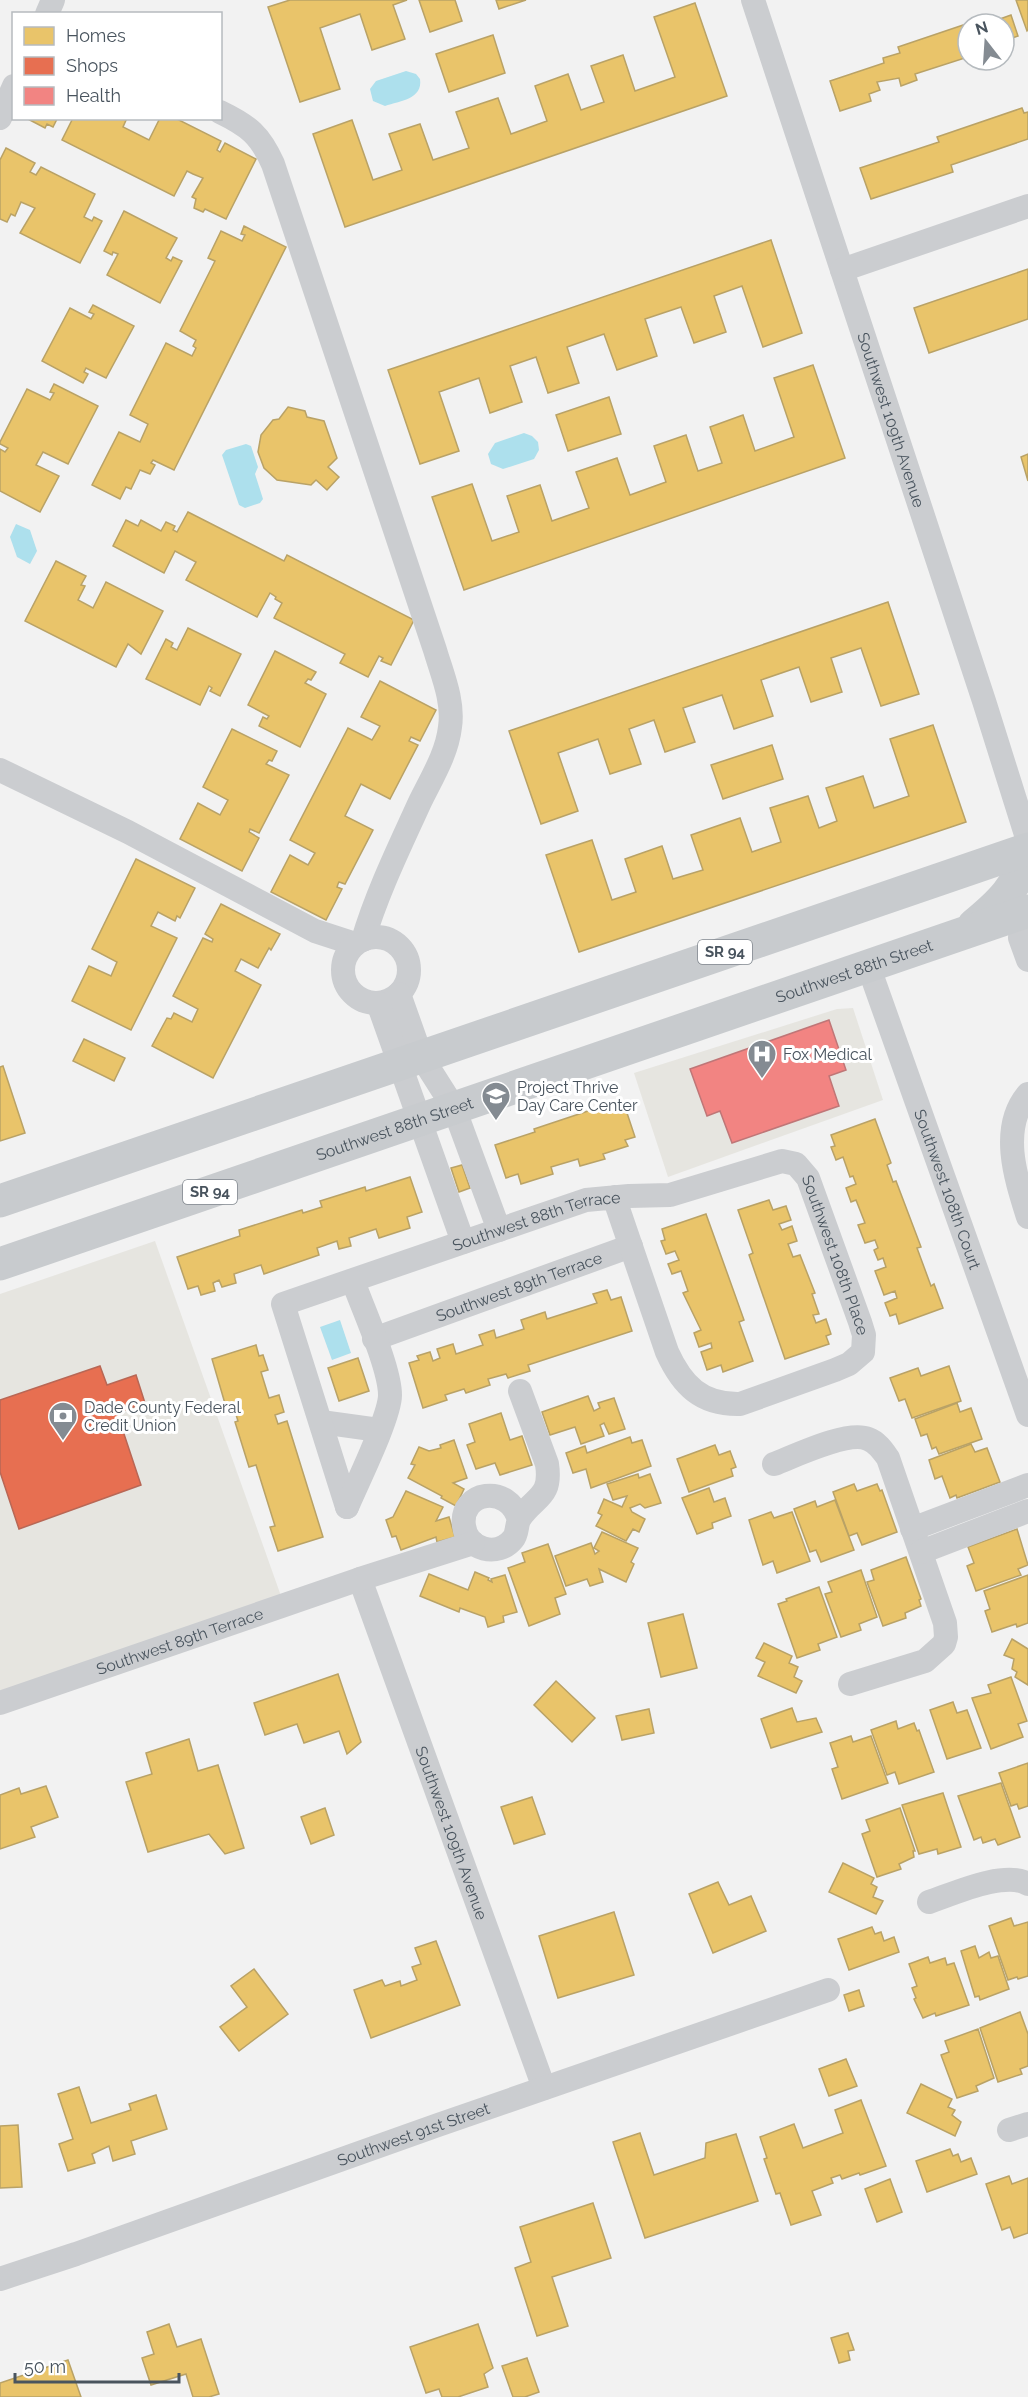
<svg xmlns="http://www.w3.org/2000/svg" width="1028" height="2397" font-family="Raleway,sans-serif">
<rect width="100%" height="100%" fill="#f2f2f2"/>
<g fill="#e6e5e0">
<polygon points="853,1008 883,1100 668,1177 634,1073 837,1009"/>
<polygon points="155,1241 281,1596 0,1691 0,1294"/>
</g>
<g fill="#ade0ed">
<path d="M406 71 416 74 420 79C423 99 400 101 385 106L373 101 370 89 376 81Z"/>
<polygon points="524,433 532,436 538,442 539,450 534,459 503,469 491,464 488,454 495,443"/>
<polygon points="246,444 251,446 258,467 255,474 263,499 260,503 245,508 239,505 222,455 226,450"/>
<polygon points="16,524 30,530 37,551 30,564 17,557 10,537"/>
<polygon points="340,1320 351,1353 332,1360 320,1327"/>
</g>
<g fill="#e9c46a" stroke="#b9a266" stroke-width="1.5">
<polygon points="290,0 407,0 393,5 405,39 372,50 360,14 320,28 340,89 300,102 268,7"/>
<polygon points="419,0 455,0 462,21 430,32"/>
<polygon points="496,0 526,0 499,9"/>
<polygon points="1016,0 1028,0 1028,30 1027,31"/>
<polygon points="695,3 727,96 345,227 313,134 352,120 373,180 402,170 389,134 420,124 433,160 469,148 456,112 498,98 511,134 547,121 535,86 568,74 581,110 604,102 591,66 623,55 635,91 675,77 654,17"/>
<polygon points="1011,15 1018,36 1007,40 1009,47 1004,49 1004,24 986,24"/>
<polygon points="981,19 983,24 968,24 968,57 915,74 917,80 901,86 899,78 877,82 880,90 869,94 871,101 840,111 830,81 884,63 883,58 900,53 898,47"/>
<polygon points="493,35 505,73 449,92 436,54"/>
<polygon points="1022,108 1024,113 1028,112 1028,139 951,165 953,172 871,199 860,168 939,142 937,137"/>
<polygon points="26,118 57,118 57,119 53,127 47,124 45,128"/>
<polygon points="73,118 127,118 123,127 149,140 160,118 175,118 221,141 217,150 220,152 225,143 256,159 226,219 205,209 203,212 194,208 196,199 192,197 203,178 193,174 187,171 174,196 62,140"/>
<polygon points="6,148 35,163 30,172 36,175 41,167 95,194 84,217 92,221 94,217 102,221 80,263 20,233 35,208 21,202 15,216 11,214 7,222 0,219 0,160"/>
<polygon points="124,211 177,238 166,258 171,261 173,257 182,261 160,303 107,275 118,254 113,252 112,255 104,251"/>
<polygon points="244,226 286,247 174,470 153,460 151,463 155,465 150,474 140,470 131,489 126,487 120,499 92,485 119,432 140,442 148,424 130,415 166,343 192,356 196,348 193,346 196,340 180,331 215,261 208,258 221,231 242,241 245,235 241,234"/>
<polygon points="771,240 802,333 763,347 742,286 714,296 726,332 694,343 681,307 645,319 657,356 617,370 604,334 567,347 579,383 548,393 536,357 510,366 522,402 490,413 479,378 439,392 459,451 420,464 388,370"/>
<polygon points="1028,269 1028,319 929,353 914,308"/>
<polygon points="93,305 134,326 106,378 86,368 84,372 88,374 83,383 42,361 70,308 91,319 94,314 89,312"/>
<polygon points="813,365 845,458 464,590 432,497 472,484 492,541 519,532 507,496 540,485 552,521 589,508 576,472 617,458 630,495 666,482 654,446 686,435 698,471 722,463 710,427 743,415 755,451 794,437 774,378"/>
<polygon points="54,384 98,406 68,464 43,452 36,465 59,476 40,512 0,491 0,449 5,452 8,448 0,444 0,442 27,389 50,400 54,393 50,392"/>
<polygon points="609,397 621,434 568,451 556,415"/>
<polygon points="288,407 305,411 307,417 324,421 337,458 328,467 339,477 327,490 316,480 311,485 277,480 264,468 258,452 261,435 273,420 279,419"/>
<polygon points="1028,454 1028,481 1021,457"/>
<polygon points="188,512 284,561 287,555 414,620 391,665 381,661 383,658 379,656 368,677 340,663 345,654 274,618 282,603 275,599 276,597 270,593 257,617 186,580 196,562 175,551 164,573 113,546 126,520 138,526 141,520 161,531 166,522 175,526 173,530 177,532"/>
<polygon points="56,561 86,576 81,585 85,586 78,600 93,608 106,582 163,611 141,654 128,644 116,667 25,621"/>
<polygon points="888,602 919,694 881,706 861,648 831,658 842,692 811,702 799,667 761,680 773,716 734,729 722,695 683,708 695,742 665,752 654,720 629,729 641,764 610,774 598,739 558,753 578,811 541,824 509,731"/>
<polygon points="188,628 241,654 220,696 210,691 212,688 209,686 200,705 146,679 166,639 173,643 171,647 177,650"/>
<polygon points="275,651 316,672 311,680 308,679 305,683 326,694 300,747 259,726 263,717 267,719 269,716 248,705"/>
<polygon points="380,681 436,710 420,741 411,737 409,741 418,745 390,799 361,784 345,816 373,830 345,884 339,882 338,884 337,887 342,889 326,920 271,892 290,855 308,865 315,853 290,840 348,728 372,740 380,726 361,717"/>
<polygon points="933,725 966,822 579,952 546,855 592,840 612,900 636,892 625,859 662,846 673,879 703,870 691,835 740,818 752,852 781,842 770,808 808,796 819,828 837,821 826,788 863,776 874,808 909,796 890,739"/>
<polygon points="232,729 277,751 272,761 269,760 266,764 289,775 259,833 250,829 249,832 259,838 242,871 180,839 198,803 220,815 228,800 203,787"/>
<polygon points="772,745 783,779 723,799 711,765"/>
<polygon points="136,859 195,888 180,918 177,916 175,921 158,912 151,926 177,938 131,1030 72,1001 89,966 111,976 117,962 92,949"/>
<polygon points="221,904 280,934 271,950 269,948 258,968 241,959 235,971 261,985 213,1078 152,1046 167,1018 171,1019 174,1013 192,1022 198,1009 173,996 203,938 212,942 213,939 205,934"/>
<polygon points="84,1039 125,1058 114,1081 73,1061"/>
<polygon points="3,1066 25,1133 0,1141 0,1067"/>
<polygon points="624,1104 635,1137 625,1140 628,1146 603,1154 605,1159 580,1166 578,1159 551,1167 553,1174 521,1184 518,1174 506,1178 495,1145 535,1132 534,1129 600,1107 601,1111"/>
<polygon points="875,1119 891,1163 887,1165 893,1182 896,1181 921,1247 917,1248 931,1286 934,1284 943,1308 899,1324 896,1314 890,1316 885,1303 897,1298 895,1291 884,1295 875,1271 886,1267 883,1258 878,1260 874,1250 878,1248 875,1240 865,1243 858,1225 865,1223 856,1200 851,1202 846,1188 856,1184 853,1176 850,1177 843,1157 836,1160 831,1147 835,1146 831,1135"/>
<polygon points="462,1165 470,1188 459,1192 451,1168"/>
<polygon points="410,1177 422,1212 407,1217 410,1228 379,1238 376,1229 349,1238 351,1246 339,1249 337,1241 317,1248 319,1255 264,1274 261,1265 234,1274 236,1283 222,1287 219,1280 213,1283 215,1291 201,1295 198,1286 188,1289 177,1257 240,1236 239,1230 302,1210 303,1213 322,1207 320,1201 365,1187 366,1191"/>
<polygon points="769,1200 773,1210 786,1206 791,1220 779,1224 782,1230 792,1226 797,1241 788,1244 793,1257 800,1255 815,1293 812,1294 819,1314 813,1315 816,1323 826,1319 831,1334 826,1336 829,1344 785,1359 749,1255 753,1253 738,1210"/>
<polygon points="706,1214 744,1320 739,1322 753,1361 723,1372 721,1365 707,1370 701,1352 712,1348 711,1343 699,1347 694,1333 701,1330 683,1293 688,1291 681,1271 672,1274 668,1264 679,1260 675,1251 666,1254 661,1241 665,1240 662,1229"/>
<polygon points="607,1290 611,1300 621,1297 632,1331 528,1365 530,1371 508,1378 506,1374 488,1379 490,1385 466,1393 464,1389 445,1395 447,1400 423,1408 409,1363 419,1360 417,1356 430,1352 433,1361 440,1358 437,1349 453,1344 456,1354 483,1345 479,1335 494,1330 496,1338 524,1329 521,1320 545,1312 547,1319 597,1303 593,1294"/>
<polygon points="256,1345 259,1356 263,1355 268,1370 261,1372 269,1398 279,1395 284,1412 275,1415 278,1424 287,1421 323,1537 278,1551 270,1527 275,1526 256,1465 249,1467 235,1422 238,1421 233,1405 226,1407 212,1359"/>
<polygon points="358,1358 369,1391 339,1401 328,1368"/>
<polygon points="949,1366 961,1401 912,1418 905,1399 899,1401 890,1378 918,1368 921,1376"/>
<polygon points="588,1396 594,1411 600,1408 598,1403 614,1398 625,1429 609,1434 604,1423 600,1425 604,1436 581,1444 575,1427 550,1435 542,1412"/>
<polygon points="957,1403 960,1412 971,1408 982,1439 939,1454 936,1447 932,1449 927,1434 921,1436 915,1419"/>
<polygon points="501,1413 510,1440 522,1436 532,1465 500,1475 495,1463 476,1469 467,1445 475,1442 469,1424"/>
<polygon points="630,1437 632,1443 642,1440 651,1466 591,1488 586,1469 573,1473 566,1453 585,1446 587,1453"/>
<polygon points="454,1440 467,1478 453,1483 464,1489 456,1506 441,1498 442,1496 408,1478 415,1465 411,1464 419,1447 429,1451 441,1448 440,1445"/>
<polygon points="971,1444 975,1452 987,1448 1000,1482 957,1498 956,1495 950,1498 942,1476 935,1479 929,1460"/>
<polygon points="715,1445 719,1455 730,1451 736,1467 731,1469 733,1476 689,1492 677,1459"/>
<polygon points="638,1474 639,1478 650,1474 661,1503 645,1508 640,1504 630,1508 632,1512 645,1519 639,1532 633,1529 626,1541 596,1526 602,1515 598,1513 604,1499 622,1507 627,1496 613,1500 607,1484"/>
<polygon points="854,1484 857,1491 877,1484 880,1491 882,1490 897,1532 862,1545 857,1533 849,1536 833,1492"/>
<polygon points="709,1488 714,1502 725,1498 731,1516 712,1523 713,1528 697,1534 682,1498"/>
<polygon points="406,1491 443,1507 436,1521 449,1517 455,1537 437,1542 436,1537 401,1550 396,1536 392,1537 386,1520 393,1517"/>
<polygon points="835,1500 854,1550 821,1562 816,1550 810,1552 794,1509 815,1501 817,1507"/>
<polygon points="771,1512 774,1518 792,1512 810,1561 777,1573 773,1561 763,1565 749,1520"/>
<polygon points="1017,1529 1028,1565 1018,1569 1021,1575 976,1591 967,1566 974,1563 968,1547"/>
<polygon points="602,1532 638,1548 631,1562 634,1564 626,1582 599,1569 603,1582 590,1586 587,1579 566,1586 555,1556 591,1543 595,1554 599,1551 594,1548"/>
<polygon points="548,1544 566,1594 555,1598 560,1614 529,1626 508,1568 525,1562 522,1553"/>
<polygon points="906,1557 921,1599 919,1600 921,1606 905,1613 906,1618 883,1626 867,1582 874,1580 871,1570"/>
<polygon points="861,1570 877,1617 859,1624 861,1630 841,1637 825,1594 832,1592 828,1582"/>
<polygon points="475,1572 489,1578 488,1580 492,1582 491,1579 505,1575 517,1612 503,1616 504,1622 488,1627 485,1617 460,1608 459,1612 420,1596 429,1574 468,1590"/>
<polygon points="1028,1575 1028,1623 1017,1627 1016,1624 992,1632 985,1611 990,1609 984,1591"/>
<polygon points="819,1587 837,1637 818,1644 820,1650 797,1658 778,1604 787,1601 786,1599"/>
<polygon points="683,1614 697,1668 661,1677 648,1623"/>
<polygon points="1012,1639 1028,1649 1028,1685 1015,1677 1017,1672 1012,1669 1014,1659 1004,1655"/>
<polygon points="764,1643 792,1656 789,1663 798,1667 794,1677 802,1681 796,1693 758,1676 765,1662 756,1658"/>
<polygon points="338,1674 361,1742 347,1754 339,1731 304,1743 297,1724 265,1735 254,1703"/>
<polygon points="1011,1677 1027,1721 1018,1724 1023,1737 991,1749 972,1698 991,1693 988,1685"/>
<polygon points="556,1681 595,1718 572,1742 534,1705"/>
<polygon points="953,1702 957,1713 967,1710 981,1748 947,1759 930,1710"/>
<polygon points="792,1708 797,1722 816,1718 822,1732 771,1748 761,1719"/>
<polygon points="649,1709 654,1733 622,1740 616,1716"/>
<polygon points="896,1721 898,1729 914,1723 917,1731 919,1730 934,1772 899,1784 895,1772 887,1775 871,1730"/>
<polygon points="851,1736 853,1742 871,1736 888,1783 842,1799 832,1769 838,1767 830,1743"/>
<polygon points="189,1739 198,1771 218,1765 244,1848 225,1854 209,1834 148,1852 126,1782 152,1774 146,1753"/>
<polygon points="1028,1763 1028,1806 1019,1809 1017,1804 1011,1806 999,1773"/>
<polygon points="1001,1783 1020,1837 998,1845 995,1839 983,1843 981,1837 974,1840 958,1796"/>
<polygon points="46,1786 58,1817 31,1827 35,1837 0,1849 0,1795 19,1788 21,1794"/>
<polygon points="943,1793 961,1847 938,1854 937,1849 919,1854 902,1805"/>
<polygon points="532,1797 545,1834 514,1844 501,1807"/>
<polygon points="325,1808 334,1835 311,1844 301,1817"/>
<polygon points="900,1808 915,1851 913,1851 914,1857 899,1864 901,1869 877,1877 862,1834 870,1831 866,1820"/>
<polygon points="843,1863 874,1878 871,1884 877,1887 873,1897 883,1901 876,1914 829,1892"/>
<polygon points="718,1882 729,1905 751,1896 766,1931 713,1953 689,1894"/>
<polygon points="614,1912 634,1975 558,1998 539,1936"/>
<polygon points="1011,1918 1014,1926 1028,1922 1028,1976 1018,1979 1017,1977 1008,1980 989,1926"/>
<polygon points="872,1927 875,1934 881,1932 884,1941 894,1937 899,1952 849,1970 838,1939"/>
<polygon points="436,1941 460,2005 371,2038 354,1990 382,1980 385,1986 400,1981 401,1986 417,1980 412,1967 421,1964 415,1948"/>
<polygon points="975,1946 979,1958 989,1952 991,1958 998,1956 1009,1989 980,2000 979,1996 975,1997 961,1951"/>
<polygon points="928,1957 930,1963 945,1958 947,1965 954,1963 969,2005 936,2016 935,2013 923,2018 914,1999 916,1998 912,1988 917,1986 909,1964"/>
<polygon points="254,1969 288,2014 239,2051 220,2027 247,2007 231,1986"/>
<polygon points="859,1990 864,2006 849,2011 844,1995"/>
<polygon points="1020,2012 1028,2034 1028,2066 1020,2069 1022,2074 998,2082 980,2028"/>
<polygon points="978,2029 994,2078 976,2086 978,2091 957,2098 941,2055 949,2052 945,2041"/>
<polygon points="846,2059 857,2086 829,2096 819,2069"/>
<polygon points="921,2084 952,2099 948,2107 955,2110 952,2115 961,2122 955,2136 907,2113"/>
<polygon points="79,2087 91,2123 131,2110 129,2104 156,2095 167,2129 131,2141 135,2154 113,2161 109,2146 92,2154 95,2163 68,2171 59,2144 73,2139 58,2094"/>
<polygon points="861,2100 886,2166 860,2175 859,2173 842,2179 840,2175 831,2178 833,2183 812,2191 821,2215 791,2225 780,2193 776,2194 764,2159 767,2158 760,2137 794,2124 803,2148 843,2133 835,2110"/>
<polygon points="18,2125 22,2187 0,2188 0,2126"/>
<polygon points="640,2133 654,2175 705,2158 706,2143 736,2134 758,2201 645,2238 613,2142"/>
<polygon points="950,2149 953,2156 958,2154 961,2162 971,2158 977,2174 927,2192 916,2161"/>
<polygon points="1009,2176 1012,2184 1028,2178 1028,2233 1014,2238 1010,2227 1002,2230 986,2184"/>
<polygon points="890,2179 902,2212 877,2222 865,2189"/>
<polygon points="593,2203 611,2258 552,2277 568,2326 537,2336 515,2268 531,2262 520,2227"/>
<polygon points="169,2324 177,2347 201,2339 219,2394 209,2397 193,2397 186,2374 151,2385 142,2358 154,2354 147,2332"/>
<polygon points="478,2324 493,2368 484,2374 488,2387 458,2397 442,2397 439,2389 426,2393 410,2347"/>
<polygon points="848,2333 854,2350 848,2351 850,2360 839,2363 831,2338"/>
<polygon points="527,2358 539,2392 525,2397 513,2397 502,2366"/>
<polygon points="68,2360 81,2397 0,2397 0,2383"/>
</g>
<polygon fill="#e76f51" stroke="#b86755" stroke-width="1.5" points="100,1366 107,1385 136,1375 145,1403 117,1413 141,1485 19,1529 0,1472 0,1400"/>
<polygon fill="#f28482" stroke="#bf7677" stroke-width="1.5" points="829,1020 846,1070 829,1076 839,1106 732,1143 720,1111 707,1116 690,1069"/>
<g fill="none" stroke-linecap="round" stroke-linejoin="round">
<g stroke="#cbcdd0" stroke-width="24">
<path id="s1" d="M753 0 984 701 1028 841"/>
<polyline points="47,14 53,0"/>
<path d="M220 112C249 126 260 135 273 164L435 650C442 674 454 701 450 727 447 754 431 779 419 804 399 848 377 893 363 940"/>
<polyline points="0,118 14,86"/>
<polyline points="842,270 1028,206"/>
<polyline points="0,770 128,832 315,931 355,944"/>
<polyline points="1022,913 1020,938 1028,960"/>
<circle cx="376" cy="970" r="33"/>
<path id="s2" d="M868 965 1028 1415"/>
<polyline points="399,994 421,1056 454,1108 499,1230"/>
<polyline points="378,1003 463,1242"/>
<path d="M1028 1094C999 1128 1016 1179 1028 1217"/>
<path id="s3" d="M374 1339 631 1246"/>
<polyline points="321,1422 379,1430"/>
<path d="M774 1464C795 1456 848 1430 868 1439 877 1442 883 1451 888 1458L945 1623 946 1637 944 1644 925 1661 850 1684"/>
<path id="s4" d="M347 1507 283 1304 586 1200 629 1196 670 1195 782 1161 796 1164 808 1178 860 1322 864 1335 863 1352 849 1364 835 1370 740 1404C701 1405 682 1385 667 1352L614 1197"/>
<path d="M347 1507C357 1483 390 1417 390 1395 390 1368 363 1309 353 1281"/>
<path d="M519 1520C509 1483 459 1491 464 1526 467 1550 498 1558 513 1539 518 1533 516 1524 520 1518 535 1496 552 1498 547 1464L520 1391"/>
<polyline points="912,1529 1028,1485"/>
<polyline points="921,1552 1028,1511"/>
<path id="s5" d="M360 1579 544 2088"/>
<path id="s6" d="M0 1703 360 1579 473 1543"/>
<path d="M929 1902C953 1894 1005 1870 1028 1884"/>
<polyline points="1009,2130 1028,2124"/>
<path id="s7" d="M0 2279 76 2254 438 2125 828 1990"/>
</g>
<g stroke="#c8cbce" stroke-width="33">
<path d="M974 925C1002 902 1016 888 1028 854"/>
<polyline points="0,1201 1028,849"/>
<path id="s8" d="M0 1264 1028 911"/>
</g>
</g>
<defs>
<g id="hospital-pin" transform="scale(1.5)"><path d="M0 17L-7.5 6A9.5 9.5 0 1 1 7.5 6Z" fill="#848b92" stroke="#fff"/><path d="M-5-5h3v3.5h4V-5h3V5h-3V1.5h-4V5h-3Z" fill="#fff"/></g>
<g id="school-pin" transform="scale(1.5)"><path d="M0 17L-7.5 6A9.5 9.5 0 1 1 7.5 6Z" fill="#848b92" stroke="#fff"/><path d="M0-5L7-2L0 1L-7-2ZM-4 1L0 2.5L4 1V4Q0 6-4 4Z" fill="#fff"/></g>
<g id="bank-pin" transform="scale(1.5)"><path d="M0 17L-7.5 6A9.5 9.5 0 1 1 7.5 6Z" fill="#848b92" stroke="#fff"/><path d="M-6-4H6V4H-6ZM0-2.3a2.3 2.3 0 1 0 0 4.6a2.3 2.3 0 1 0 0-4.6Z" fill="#fff"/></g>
</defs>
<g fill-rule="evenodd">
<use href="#hospital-pin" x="762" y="1054"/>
<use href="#school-pin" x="496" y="1096"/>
<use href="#bank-pin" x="63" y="1416"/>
</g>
<g text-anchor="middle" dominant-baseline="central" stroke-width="6" stroke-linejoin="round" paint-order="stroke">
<g fill="#fff" stroke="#80878e" stroke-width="1.5">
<rect x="698" y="940" width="54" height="24" rx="4.5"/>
<rect x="183" y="1180" width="54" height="24" rx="4.5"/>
</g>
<g font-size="15" font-weight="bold" fill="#49545e">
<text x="725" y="952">SR 94</text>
<text x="210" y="1192">SR 94</text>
</g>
<g font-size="16" fill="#49545e" stroke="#fff">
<text stroke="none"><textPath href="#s1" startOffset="442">Southwest 109th Avenue</textPath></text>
<text stroke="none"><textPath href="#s8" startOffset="903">Southwest 88th Street</textPath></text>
<text stroke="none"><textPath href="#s8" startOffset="417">Southwest 88th Street</textPath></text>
<text stroke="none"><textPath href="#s2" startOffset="238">Southwest 108th Court</textPath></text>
<text stroke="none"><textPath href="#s4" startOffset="480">Southwest 88th Terrace</textPath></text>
<text stroke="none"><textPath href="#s4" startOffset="849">Southwest 108th Place</textPath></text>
<text stroke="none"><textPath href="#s3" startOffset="154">Southwest 89th Terrace</textPath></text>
<text stroke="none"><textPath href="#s6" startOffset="190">Southwest 89th Terrace</textPath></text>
<text stroke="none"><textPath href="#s5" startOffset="270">Southwest 109th Avenue</textPath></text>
<text stroke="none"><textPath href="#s7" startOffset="438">Southwest 91st Street</textPath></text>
</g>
<g font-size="16" fill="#49545e" stroke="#fff" text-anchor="start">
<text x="783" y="1054">Fox Medical</text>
<text x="517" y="1087">Project Thrive<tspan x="517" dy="18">Day Care Center</tspan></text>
<text x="84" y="1407">Dade County Federal<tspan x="84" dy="18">Credit Union</tspan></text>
</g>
</g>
<rect x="12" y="12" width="210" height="108" fill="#ffffff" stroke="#b6bbbf" stroke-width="1.5"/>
<rect x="24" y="27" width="30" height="18" fill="#e9c46a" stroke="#b6bbbf" stroke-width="1.5"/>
<text x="66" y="42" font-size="18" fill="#49545e">Homes</text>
<rect x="24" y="57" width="30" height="18" fill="#e76f51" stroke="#b6bbbf" stroke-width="1.5"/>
<text x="66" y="72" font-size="18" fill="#49545e">Shops</text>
<rect x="24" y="87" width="30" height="18" fill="#f28482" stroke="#b6bbbf" stroke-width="1.5"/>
<text x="66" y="102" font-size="18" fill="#49545e">Health</text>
<g transform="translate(986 42) rotate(343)"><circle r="28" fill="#ffffff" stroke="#b6bbbf" stroke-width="1.5"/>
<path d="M0-4.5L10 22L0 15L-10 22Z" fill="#848b92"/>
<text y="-9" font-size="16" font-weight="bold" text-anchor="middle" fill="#49545e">N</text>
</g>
<path d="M15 2373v9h164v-9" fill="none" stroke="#49545e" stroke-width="3"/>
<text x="24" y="2373" font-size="18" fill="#49545e" stroke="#ffffff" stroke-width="4.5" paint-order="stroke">50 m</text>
</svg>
